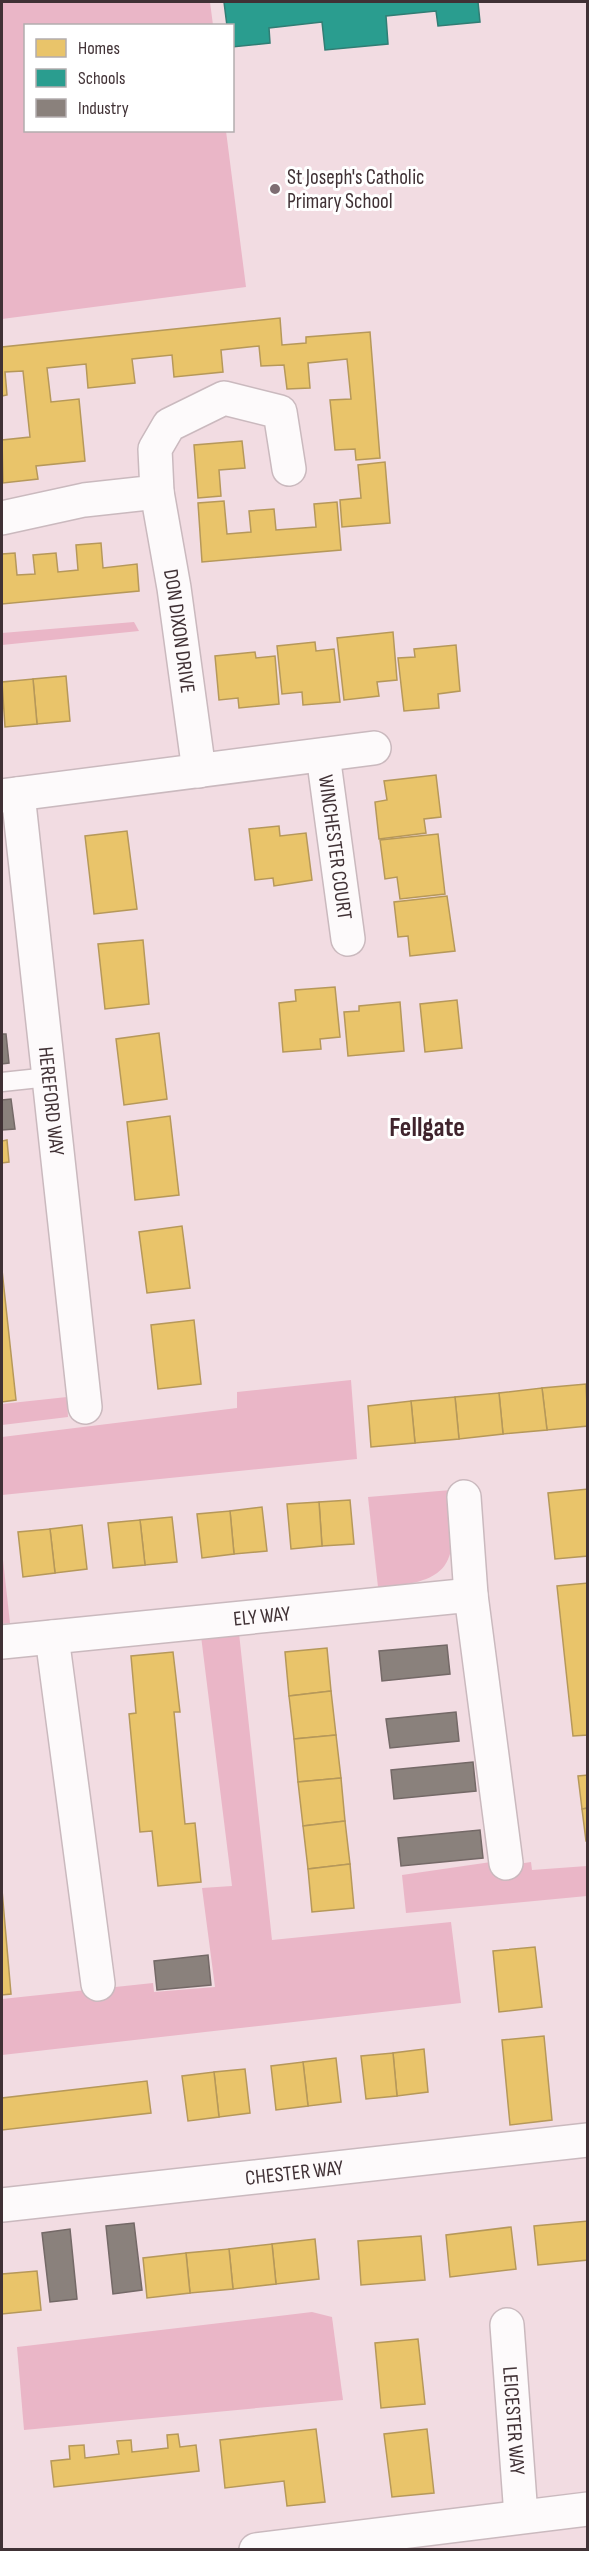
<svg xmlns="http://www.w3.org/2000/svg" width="589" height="2551" font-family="'Sofia Sans Condensed',sans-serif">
<rect width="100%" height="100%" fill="#f2dce2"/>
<g fill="#eab6c7">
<polygon points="2,2 210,2 213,25 26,26 26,130 226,131 246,287 2,319"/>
<polygon points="134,622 139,631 2,645 2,633"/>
<polygon points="351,1380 357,1459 2,1495 2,1437 237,1408 237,1392"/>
<polygon points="67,1397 68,1417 2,1425 2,1404"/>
<path d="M451 1490C456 1560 457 1583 378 1587L368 1497Z"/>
<polygon points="2,1551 10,1623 2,1624"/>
<polygon points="239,1633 272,1940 451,1922 461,2003 2,2055 2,1999 153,1983 154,1992 215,1987 202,1888 232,1886 201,1636"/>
<polygon points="491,1862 492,1868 531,1862 532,1870 587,1866 587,1896 406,1913 402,1875"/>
<polygon points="312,2312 332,2317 343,2400 24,2430 17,2347"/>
</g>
<g fill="#e9c46a" stroke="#b6985a" stroke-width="1.5">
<polygon points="280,318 282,345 306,343 306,337 370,332 380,458 356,460 355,449 335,450 330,400 351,399 347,359 308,363 310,388 287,389 284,365 261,366 259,346 221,350 223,372 174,377 172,355 132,359 135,383 88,388 86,364 47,368 51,402 79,399 85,461 36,466 38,479 3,483 2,440 30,437 23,371 5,372 7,395 2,396 2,347"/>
<polygon points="242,441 245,468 219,470 221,496 198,498 194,445"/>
<polygon points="385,462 390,523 342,527 340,500 361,498 358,465"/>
<polygon points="224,501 227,534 251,532 249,511 274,509 276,530 316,527 314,504 337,502 341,550 202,562 198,503"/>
<polygon points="101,543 103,568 137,564 139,591 2,604 2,554 15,553 17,575 35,574 33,555 56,553 58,572 78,570 76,545"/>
<polygon points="393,632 397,680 377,682 379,696 344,700 337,638"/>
<polygon points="315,642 316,651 334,649 340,702 303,705 302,692 282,694 277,646"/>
<polygon points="456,645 460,691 438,694 439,708 404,711 398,658 415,657 414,649"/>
<polygon points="255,652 256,658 275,656 279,704 239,708 238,698 219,700 215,656"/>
<polygon points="66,676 70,721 37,724 33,679"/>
<polygon points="33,679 37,724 5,727 2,682"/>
<polygon points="436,775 441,817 424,819 426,833 379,839 375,802 387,800 384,781"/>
<polygon points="279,826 280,836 306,833 312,880 274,886 273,878 255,880 249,829"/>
<polygon points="127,831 137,909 94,914 85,836"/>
<polygon points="438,834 445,894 400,899 397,877 385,879 380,840"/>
<polygon points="447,896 455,951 410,956 408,936 398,937 394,902"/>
<polygon points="143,940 149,1004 105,1009 98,944"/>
<polygon points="335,987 340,1037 320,1039 321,1049 283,1052 279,1003 296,1001 295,990"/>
<polygon points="457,1000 462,1048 425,1052 420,1004"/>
<polygon points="400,1002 404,1051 348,1056 344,1012 359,1011 359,1006"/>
<polygon points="159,1033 167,1099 124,1105 116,1039"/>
<polygon points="170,1116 179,1195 135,1200 127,1122"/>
<polygon points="7,1140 9,1162 2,1163 2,1141"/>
<polygon points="182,1226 190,1288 147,1293 139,1232"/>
<polygon points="2,1270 16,1400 2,1402"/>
<polygon points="194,1320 201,1384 158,1389 151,1325"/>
<polygon points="586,1384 588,1426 547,1430 542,1388"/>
<polygon points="542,1388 547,1430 503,1434 499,1393"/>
<polygon points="499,1393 503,1434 459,1439 455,1397"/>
<polygon points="455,1397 459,1439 415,1443 411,1401"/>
<polygon points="411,1401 415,1443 371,1447 368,1406"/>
<polygon points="588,1489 588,1556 555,1559 548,1493"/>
<polygon points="350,1500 354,1544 322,1546 319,1502"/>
<polygon points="319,1502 322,1546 291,1549 287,1504"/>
<polygon points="262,1507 267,1551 234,1554 230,1511"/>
<polygon points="230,1511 234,1554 202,1558 197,1514"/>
<polygon points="172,1517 177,1562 145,1565 140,1520"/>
<polygon points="140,1520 145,1565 113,1568 108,1523"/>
<polygon points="82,1525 87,1569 55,1573 50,1529"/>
<polygon points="50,1529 55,1573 23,1577 18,1532"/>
<polygon points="588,1583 588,1735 573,1736 557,1586"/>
<polygon points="327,1648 331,1691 289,1696 285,1652"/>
<polygon points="173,1652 180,1712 174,1712 185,1824 195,1823 201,1882 158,1886 152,1831 140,1832 129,1714 136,1713 131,1656"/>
<polygon points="331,1691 336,1735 294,1739 289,1696"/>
<polygon points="336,1735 341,1778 298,1782 294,1739"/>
<polygon points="588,1775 588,1808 582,1809 578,1776"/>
<polygon points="341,1778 345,1821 303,1826 298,1782"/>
<polygon points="588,1808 588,1841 586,1841 582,1809"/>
<polygon points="345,1821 350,1864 308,1869 303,1826"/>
<polygon points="350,1864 354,1908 312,1912 308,1869"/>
<polygon points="2,1890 11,1994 2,1995"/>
<polygon points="535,1947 542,2007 499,2012 493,1951"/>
<polygon points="544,2036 552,2120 510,2125 502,2040"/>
<polygon points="424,2049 428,2092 397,2096 393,2053"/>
<polygon points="393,2053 397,2096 366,2099 361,2056"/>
<polygon points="336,2058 341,2102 308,2106 303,2062"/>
<polygon points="303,2062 308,2106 276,2110 271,2066"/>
<polygon points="245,2069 250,2113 219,2117 214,2072"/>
<polygon points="214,2072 219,2117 188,2121 182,2076"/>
<polygon points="147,2081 151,2113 2,2130 2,2098"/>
<polygon points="588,2221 588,2260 538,2265 534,2226"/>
<polygon points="511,2227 516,2269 450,2277 446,2235"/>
<polygon points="421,2236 425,2280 361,2285 358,2241"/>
<polygon points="315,2239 319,2279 276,2284 272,2244"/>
<polygon points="272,2244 276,2284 233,2289 229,2249"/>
<polygon points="229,2249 233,2289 190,2293 186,2253"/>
<polygon points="186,2253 190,2293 147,2298 143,2258"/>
<polygon points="37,2271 41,2310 2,2314 2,2274"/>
<polygon points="418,2339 425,2404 381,2408 375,2343"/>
<polygon points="316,2429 325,2502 287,2506 284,2481 225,2488 220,2440"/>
<polygon points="427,2429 434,2493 392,2497 384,2434"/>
<polygon points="178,2434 180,2447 196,2445 199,2471 54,2487 51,2461 70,2459 69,2446 84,2445 85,2458 119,2454 117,2441 131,2440 132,2452 168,2448 167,2435"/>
</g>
<polygon fill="#2a9d8f" stroke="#317d74" stroke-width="1.5" points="224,2 478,2 480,22 438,26 436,11 386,16 388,44 325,50 322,22 269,28 270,43 232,47 232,26 227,26"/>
<g fill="#8a817c" stroke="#746967" stroke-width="1.5">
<polygon points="2,1034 6,1034 9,1063 2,1064"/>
<polygon points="11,1099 15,1129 2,1130 2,1100"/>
<polygon points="447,1645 450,1674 382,1681 379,1651"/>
<polygon points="456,1712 459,1741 390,1748 386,1719"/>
<polygon points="473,1762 476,1791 394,1799 391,1770"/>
<polygon points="480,1830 483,1858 401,1866 398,1838"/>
<polygon points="208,1955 211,1985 157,1990 154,1961"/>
<polygon points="134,2223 142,2290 113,2294 106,2226"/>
<polygon points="70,2229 77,2299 50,2302 42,2233"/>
</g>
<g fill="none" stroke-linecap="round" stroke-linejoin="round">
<g stroke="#cab9be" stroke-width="21">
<polyline id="lane" points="2,1082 49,1077"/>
</g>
<g stroke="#cab9be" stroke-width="36">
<g id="street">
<path id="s1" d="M157 492 174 588 199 771"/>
<polyline points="2,518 84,500 157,492 155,449 169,425 224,398 280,412 289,469"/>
<path id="s2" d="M323 755 348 939"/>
<path id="s3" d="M18 794 85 1407"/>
<polyline points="2,796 374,748"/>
<polyline points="464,1497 471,1595"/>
<polyline points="52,1637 98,1984"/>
<path id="s4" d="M2 1642 471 1595 506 1863"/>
<path id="s5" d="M2 2205 588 2140"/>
<path id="s6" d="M507 2325 521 2516"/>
<polyline points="256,2550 588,2509"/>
</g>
</g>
<use href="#lane" stroke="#fdfafb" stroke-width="18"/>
<use href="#street" stroke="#fdfafb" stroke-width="33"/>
</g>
<circle fill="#7e6d72" stroke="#fff" stroke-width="2" cx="275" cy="189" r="6"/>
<g text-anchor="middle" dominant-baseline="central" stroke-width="6" stroke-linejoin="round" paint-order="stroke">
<g font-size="21" fill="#403135" stroke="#fff" text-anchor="start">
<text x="287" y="177">St Joseph's Catholic<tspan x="287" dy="24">Primary School</tspan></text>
</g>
<g font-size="21" fill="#403135" stroke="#fff">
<text stroke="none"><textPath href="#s1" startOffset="141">DON DIXON DRIVE</textPath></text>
<text stroke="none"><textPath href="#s2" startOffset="93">WINCHESTER COURT</textPath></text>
<text stroke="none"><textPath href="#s3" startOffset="309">HEREFORD WAY</textPath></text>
<text stroke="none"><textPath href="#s4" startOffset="261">ELY WAY</textPath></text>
<text stroke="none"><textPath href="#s5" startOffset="294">CHESTER WAY</textPath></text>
<text stroke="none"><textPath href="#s6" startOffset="96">LEICESTER WAY</textPath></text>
</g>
<g font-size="27" font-weight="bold" fill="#40242d" stroke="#fff">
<text x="427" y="1128">Fellgate</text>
</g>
</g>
<rect width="589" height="2551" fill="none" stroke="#403135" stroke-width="6"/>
<rect x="24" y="24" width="210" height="108" fill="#ffffff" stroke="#b3adae" stroke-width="1.5"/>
<rect x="36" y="39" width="30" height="18" fill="#e9c46a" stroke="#b3adae" stroke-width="1.5"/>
<text x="78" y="54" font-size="18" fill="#403135">Homes</text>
<rect x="36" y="69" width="30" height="18" fill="#2a9d8f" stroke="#b3adae" stroke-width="1.5"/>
<text x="78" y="84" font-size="18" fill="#403135">Schools</text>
<rect x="36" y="99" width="30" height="18" fill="#8a817c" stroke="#b3adae" stroke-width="1.5"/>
<text x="78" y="114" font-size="18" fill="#403135">Industry</text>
</svg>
